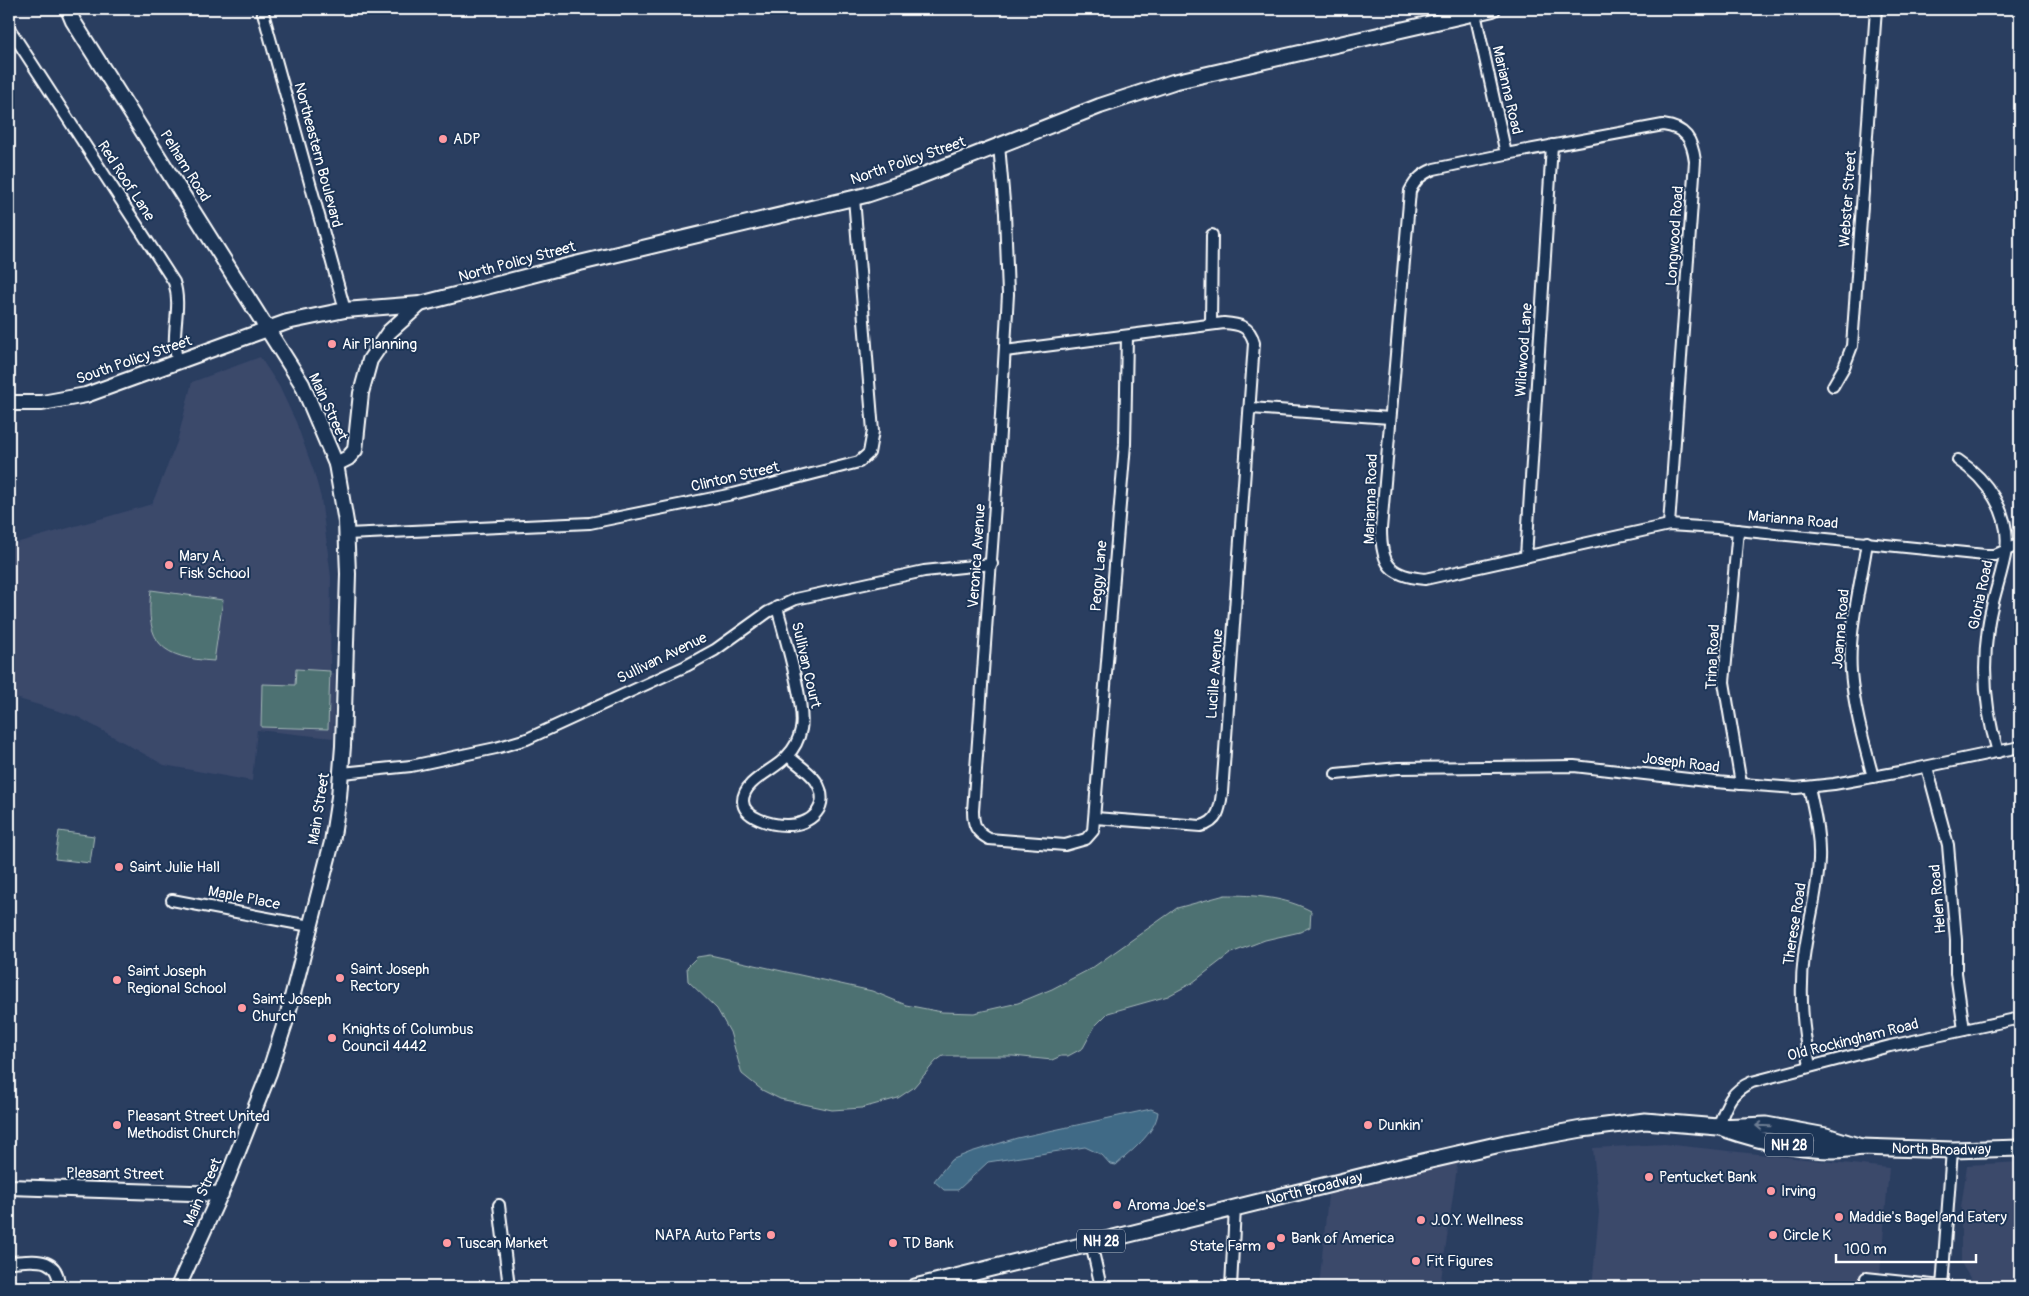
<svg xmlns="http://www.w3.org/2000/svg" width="2029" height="1296" font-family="Pangolin,sans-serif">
<rect width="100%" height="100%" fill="#2a3e60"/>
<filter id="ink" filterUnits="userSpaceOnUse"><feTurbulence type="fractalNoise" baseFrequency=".02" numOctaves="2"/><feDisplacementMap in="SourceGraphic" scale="10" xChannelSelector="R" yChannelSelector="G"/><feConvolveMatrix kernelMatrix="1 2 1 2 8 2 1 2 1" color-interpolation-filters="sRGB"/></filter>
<g filter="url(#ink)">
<g fill="#3a486b">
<polygon points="260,357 279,386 296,422 314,472 321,498 331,577 330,673 335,673 333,738 257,730 252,781 164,765 78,717 9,696 9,545 152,504 177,442 192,382"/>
<polygon points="1664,1144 1889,1168 1879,1287 1592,1287 1599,1212 1593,1148"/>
<polygon points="1459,1153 1440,1287 1319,1287 1329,1185"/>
<polygon points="2020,1162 2020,1287 1975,1286 1961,1263 1961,1208 1967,1165"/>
</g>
<g fill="#4e7172" stroke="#a6b8b8">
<path d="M151 590 223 600 214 661C162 658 145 644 151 590Z"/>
<polygon points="296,669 330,671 328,729 261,727 262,684 295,685"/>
<polygon points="59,831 94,836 90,863 55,859"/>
<path d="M1225 895C1255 895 1285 897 1311 911L1310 927 1300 932 1265 940 1231 953 1192 983 1168 996 1108 1013 1095 1026 1083 1048 1068 1056H1061L1052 1060 1013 1056H943L936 1061 913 1088 898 1098 862 1108 832 1110 780 1099 762 1090 742 1074 730 1032 717 1009 688 981 687 967 697 957 710 955 872 991 906 1005 942 1012 974 1013 1018 1003 1052 989 1092 968 1177 908Z"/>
</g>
<path fill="#3f6a86" stroke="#8ca6b6" d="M1151 1109 1158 1112C1156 1133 1130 1152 1116 1165L1110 1164 1102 1155 1085 1147 988 1162 958 1190H944L934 1181 951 1160 971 1152 1017 1138Z"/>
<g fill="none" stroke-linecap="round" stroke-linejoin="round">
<g stroke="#fff" stroke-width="14">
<g id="street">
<polyline points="262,9 345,310"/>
<path d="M1475 13 1506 154 1434 169C1422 174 1416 179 1410 191L1381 529C1381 565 1390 576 1425 579L1669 525 1717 528 1985 555H1995L2020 544"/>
<path d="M9 28 174 282C183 309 169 335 178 362"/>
<path d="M999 145 1005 213 1008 294 999 449 973 811C973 825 976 832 989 839L1065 845 1086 839 1093 831 1125 444 1127 336"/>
<path d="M1506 154 1663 125C1686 128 1692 139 1695 161L1669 525"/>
<polyline points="1211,324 1212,235"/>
<path d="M1005 351 1224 323C1239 324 1250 326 1254 343L1222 793C1220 809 1218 822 1201 826L1095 818"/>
<polyline points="1833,386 1844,367 1852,346 1876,9"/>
<polyline points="1251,408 1390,418"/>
<path d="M1958 460C1987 479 2011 514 2006 550 2002 576 1991 601 1988 628 1982 670 1985 711 1998 752"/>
<polyline points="1738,530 1724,682 1741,784"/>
<polyline points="347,534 590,523 733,494 859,462 869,453 873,431 854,198"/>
<path d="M1867 542C1861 584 1848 630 1851 672 1854 708 1864 743 1873 777"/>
<polyline points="1526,557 1552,145"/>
<path d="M777 607C784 634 806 706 801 729 799 739 794 749 787 756 776 770 743 780 743 801 743 818 772 825 786 825 811 826 832 806 816 781 809 771 797 764 788 756"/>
<polyline points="1927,767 1948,845 1956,940 1956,973 1964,1030"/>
<polyline points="342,773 411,766 496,748 527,739 686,666 715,650 768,612 796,599 924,571 992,564"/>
<polyline points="1336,774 1398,768 1574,766 1715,782 1796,788 1834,784 1900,772 2020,747"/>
<path d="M1809 787C1814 811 1820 834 1819 859 1818 892 1808 924 1804 956 1799 994 1803 1029 1810 1066"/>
<polyline points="172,900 310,926"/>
<path d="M1718 1127C1726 1106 1730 1091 1752 1082L1890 1046 2020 1018"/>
<polyline points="499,1205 509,1287"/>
<polyline points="1091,1243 1101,1287"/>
<path d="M9 1262C32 1261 59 1254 59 1287"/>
<polyline points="1866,1278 1942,1286"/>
<polyline points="1231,1287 1235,1208"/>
<polyline points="1942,1287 1952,1150"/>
</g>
</g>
<g stroke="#fff" stroke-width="18">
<g id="secondary">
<polyline points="68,9 73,21 302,384 336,464 346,522 348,574 343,746 339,797 332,842 287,1017 269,1073 228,1177 178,1287"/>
<polyline points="9,403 42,403 86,395 287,322 345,310 420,304 567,266 866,195 908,181 1100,106 1173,82 1493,9"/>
<polyline points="336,464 348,458 355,450 361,393 370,360 389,332 420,304"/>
<polyline points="9,1187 221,1194"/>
</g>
</g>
<g stroke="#fff" stroke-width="19">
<g id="primary">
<path id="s1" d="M1725 1129C1762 1142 1822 1156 1861 1147L1952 1150 2020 1148"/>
<path id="s2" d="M915 1287 1396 1168 1505 1143 1582 1129 1645 1121 1718 1127 1766 1125 1826 1136 1861 1147"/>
</g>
</g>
<use href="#street" stroke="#1d3557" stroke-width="10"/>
<use href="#secondary" stroke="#1d3557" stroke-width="14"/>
<use href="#primary" stroke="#1d3557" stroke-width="15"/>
</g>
<defs><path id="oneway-shaft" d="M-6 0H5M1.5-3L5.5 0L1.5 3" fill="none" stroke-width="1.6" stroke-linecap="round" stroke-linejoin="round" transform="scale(1.25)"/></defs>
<use stroke="#6c7c92" href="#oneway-shaft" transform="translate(1763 1126) rotate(-178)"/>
</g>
<g fill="#ff9aa2" stroke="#1d3557" stroke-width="2">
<circle cx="443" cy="139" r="5"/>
<circle cx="332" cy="344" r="5"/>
<circle cx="169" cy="565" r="5"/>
<circle cx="119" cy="867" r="5"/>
<circle cx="340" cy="978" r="5"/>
<circle cx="117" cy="980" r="5"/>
<circle cx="242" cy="1008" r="5"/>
<circle cx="332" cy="1038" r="5"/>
<circle cx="117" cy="1125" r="5"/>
<circle cx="1368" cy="1125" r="5"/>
<circle cx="1649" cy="1177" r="5"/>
<circle cx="1771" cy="1191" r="5"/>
<circle cx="1117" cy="1205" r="5"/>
<circle cx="1839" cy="1217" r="5"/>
<circle cx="1421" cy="1220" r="5"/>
<circle cx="771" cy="1235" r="5"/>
<circle cx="1773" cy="1235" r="5"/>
<circle cx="1281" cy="1238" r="5"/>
<circle cx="447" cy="1243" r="5"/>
<circle cx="893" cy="1243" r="5"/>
<circle cx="1271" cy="1246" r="5"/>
<circle cx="1416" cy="1261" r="5"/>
</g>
<g text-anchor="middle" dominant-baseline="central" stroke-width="4" stroke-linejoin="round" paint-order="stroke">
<g fill="#1d3557" stroke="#bbc2cd" stroke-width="1">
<rect x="1765" y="1133.5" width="48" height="23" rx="4"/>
<rect x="1077" y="1229.5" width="48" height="23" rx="4"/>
</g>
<g font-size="14" font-weight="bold" fill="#fff">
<text x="1789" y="1145">NH 28</text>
<text x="1101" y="1241">NH 28</text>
</g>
<g font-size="15" fill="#fff" stroke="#1d3557">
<text transform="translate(1507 90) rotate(77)">Marianna Road</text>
<text transform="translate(318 155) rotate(75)">Northeastern Boulevard</text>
<text transform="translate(908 161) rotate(-19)">North Policy Street</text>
<text transform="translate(185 166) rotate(58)">Pelham Road</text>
<text transform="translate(126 181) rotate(57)">Red Roof Lane</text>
<text transform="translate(1848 199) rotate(-86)">Webster Street</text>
<text transform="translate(1675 236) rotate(-86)">Longwood Road</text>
<text transform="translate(517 262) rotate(-15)">North Policy Street</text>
<text transform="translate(1524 350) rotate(-86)">Wildwood Lane</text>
<text transform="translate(134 360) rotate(-19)">South Policy Street</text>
<text transform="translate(328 407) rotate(65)">Main Street</text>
<text transform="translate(735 477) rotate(-13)">Clinton Street</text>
<text transform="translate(1371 499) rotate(-88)">Marianna Road</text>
<text transform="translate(1793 520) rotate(5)">Marianna Road</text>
<text transform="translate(977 556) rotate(-86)">Veronica Avenue</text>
<text transform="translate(1099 576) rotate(-85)">Peggy Lane</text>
<text transform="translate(1981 595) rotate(-78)">Gloria Road</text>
<text transform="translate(1841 629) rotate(-85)">Joanna Road</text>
<text transform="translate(1713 657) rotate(-87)">Trina Road</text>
<text transform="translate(662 658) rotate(-26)">Sullivan Avenue</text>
<text transform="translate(806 665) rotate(77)">Sullivan Court</text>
<text transform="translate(1215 674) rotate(-86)">Lucille Avenue</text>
<text transform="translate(1681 763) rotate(7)">Joseph Road</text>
<text transform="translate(319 809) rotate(-81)">Main Street</text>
<text transform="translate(244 898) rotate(11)">Maple Place</text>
<text transform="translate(1938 899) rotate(-95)">Helen Road</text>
<text transform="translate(1795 924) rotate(-81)">Therese Road</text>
<text transform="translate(1853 1040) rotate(-14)">Old Rockingham Road</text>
<text stroke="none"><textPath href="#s1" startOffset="219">North Broadway</textPath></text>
<text transform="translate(115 1174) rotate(1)">Pleasant Street</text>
<text stroke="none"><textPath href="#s2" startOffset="411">North Broadway</textPath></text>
<text transform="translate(203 1192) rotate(-66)">Main Street</text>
</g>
<g font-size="15" fill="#fff" stroke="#1d3557" text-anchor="start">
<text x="453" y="139">ADP</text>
<text x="342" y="344">Air Planning</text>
<text x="179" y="556">Mary A.<tspan x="179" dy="17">Fisk School</tspan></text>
<text x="129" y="867">Saint Julie Hall</text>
<text x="350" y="969">Saint Joseph<tspan x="350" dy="17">Rectory</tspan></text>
<text x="127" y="971">Saint Joseph<tspan x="127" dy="17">Regional School</tspan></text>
<text x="252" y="999">Saint Joseph<tspan x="252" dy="17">Church</tspan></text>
<text x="342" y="1029">Knights of Columbus<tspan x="342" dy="17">Council 4442</tspan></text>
<text x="127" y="1116">Pleasant Street United<tspan x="127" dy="17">Methodist Church</tspan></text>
<text x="1378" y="1125">Dunkin'</text>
<text x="1659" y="1177">Pentucket Bank</text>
<text x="1781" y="1191">Irving</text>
<text x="1127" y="1205">Aroma Joe's</text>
<text x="1849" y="1217">Maddie's Bagel and Eatery</text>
<text x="1431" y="1220">J.O.Y. Wellness</text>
<text x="761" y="1235" text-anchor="end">NAPA Auto Parts</text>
<text x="1783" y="1235">Circle K</text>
<text x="1291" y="1238">Bank of America</text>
<text x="457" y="1243">Tuscan Market</text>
<text x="903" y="1243">TD Bank</text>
<text x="1261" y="1246" text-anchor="end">State Farm</text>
<text x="1426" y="1261">Fit Figures</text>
</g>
</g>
<rect width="2029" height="1296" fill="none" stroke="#1d3557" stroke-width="30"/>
<rect x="15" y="15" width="1999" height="1266" fill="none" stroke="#fff" stroke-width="2" filter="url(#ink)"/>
<path d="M1836 1254v8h140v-8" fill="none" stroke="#ffffff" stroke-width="2.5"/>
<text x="1844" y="1254" font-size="15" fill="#ffffff" stroke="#1d3557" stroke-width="4" paint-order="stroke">100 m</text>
</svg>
